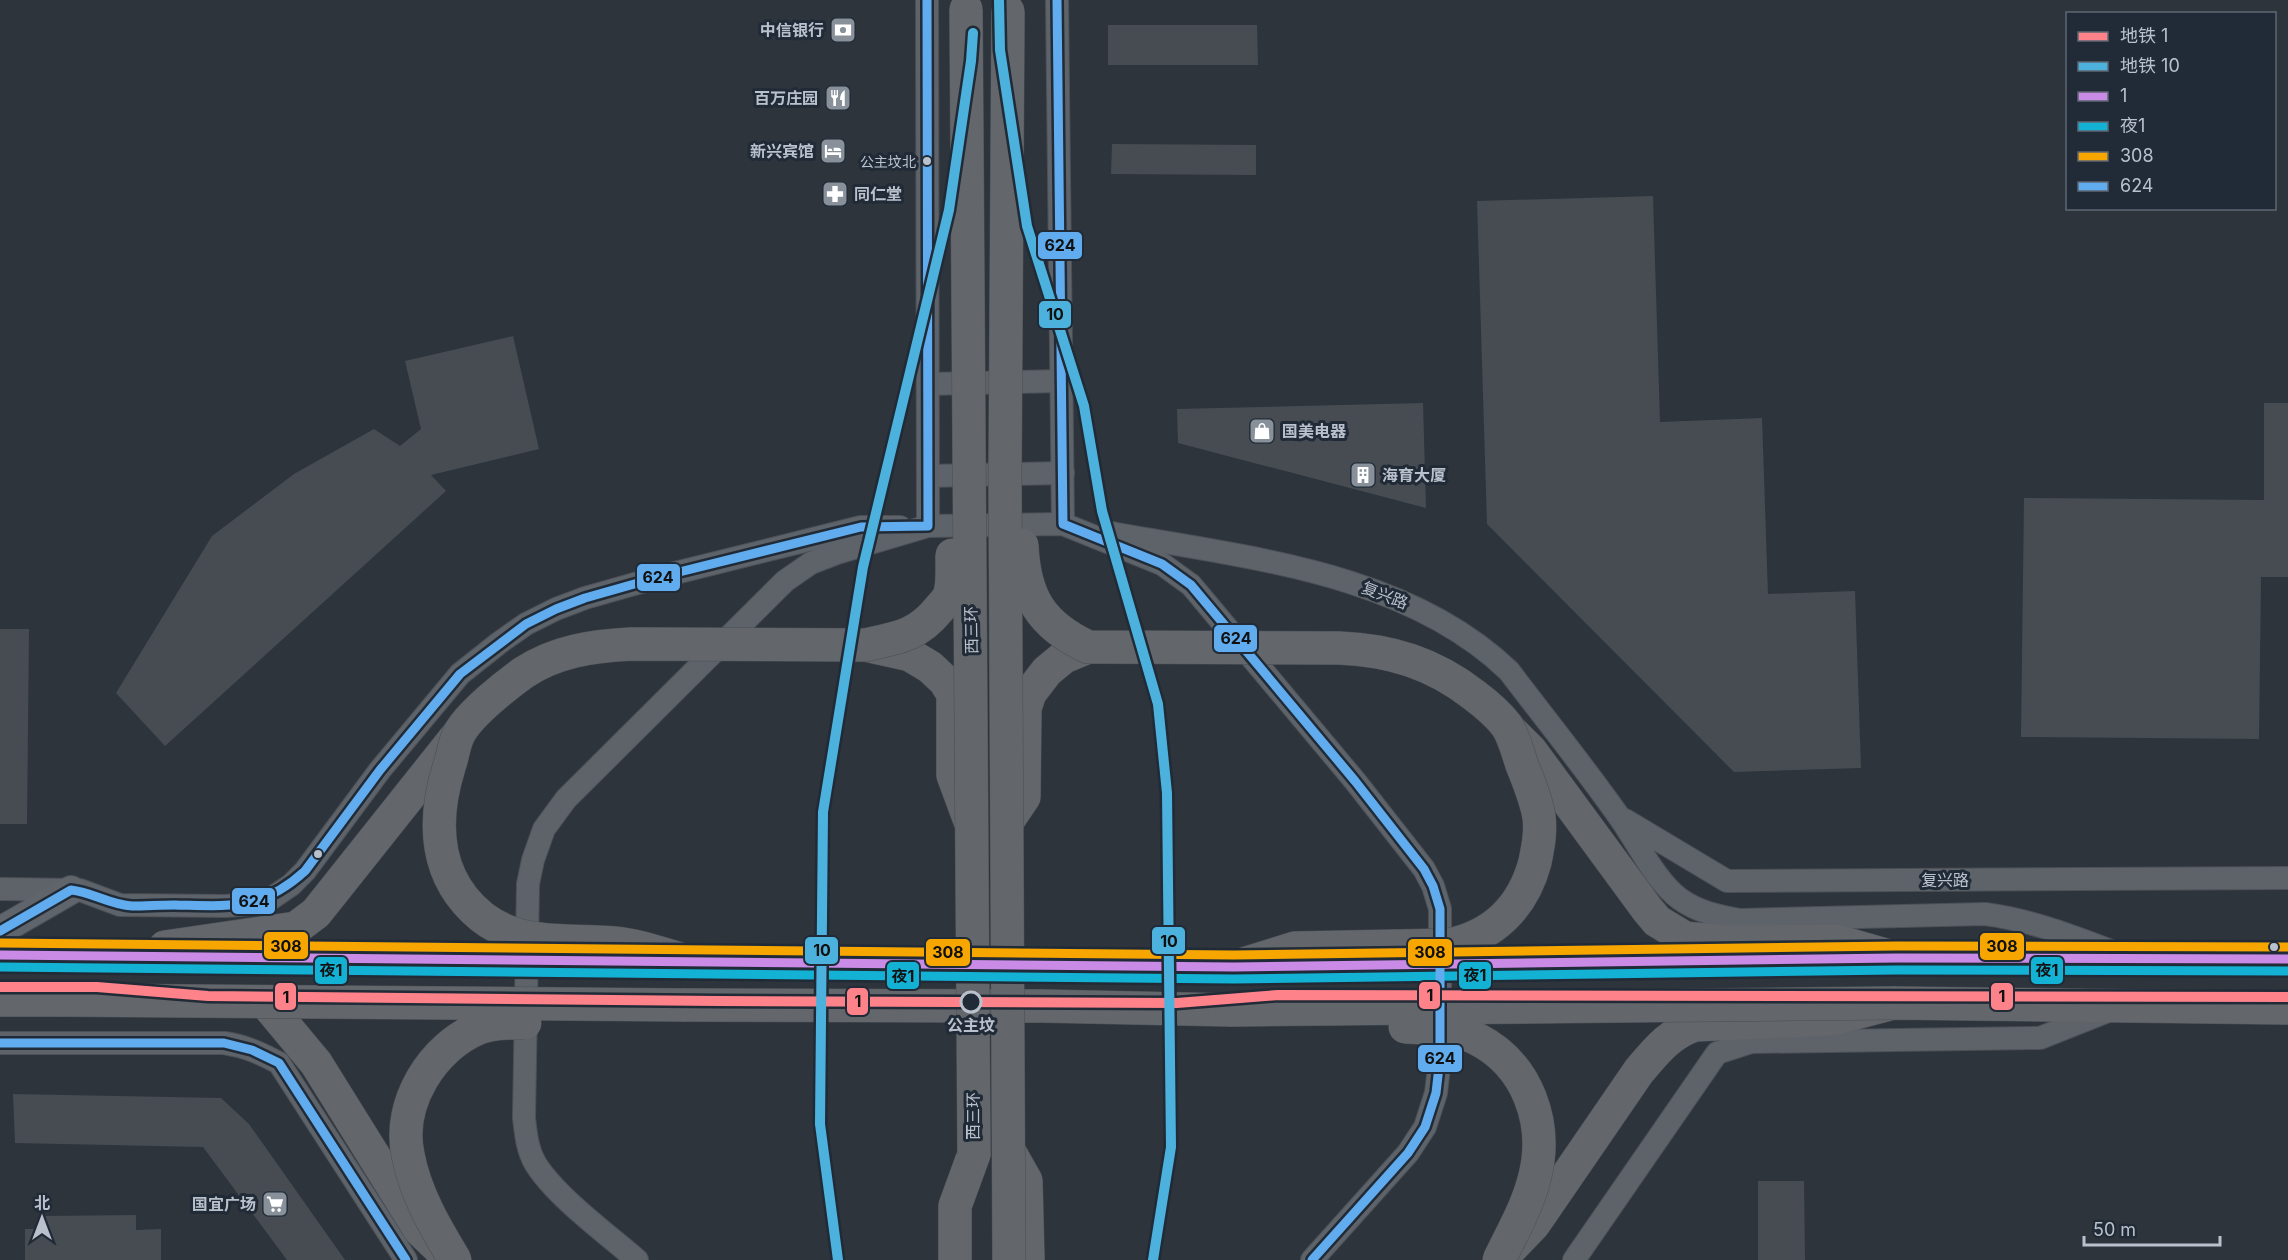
<svg xmlns="http://www.w3.org/2000/svg" width="2288" height="1260" font-family="Inter,'Noto Sans SC',sans-serif">
<rect width="100%" height="100%" fill="#2d343c"/>
<g fill="#464c52">
<polygon points="1108,25 1257,25 1258,65 1108,65"/>
<polygon points="1112,144 1256,145 1256,175 1111,174"/>
<polygon points="1653,196 1660,422 1762,418 1768,594 1855,591 1861,768 1734,772 1487,524 1477,201"/>
<polygon points="513,336 539,449 431,475 446,491 165,746 116,693 212,536 294,474 374,429 400,446 421,429 405,361"/>
<polygon points="1423,403 1426,508 1178,443 1177,409"/>
<polygon points="2264,403 2288,403 2288,577 2261,577 2259,739 2021,737 2024,498 2264,500"/>
<polygon points="0,629 29,629 27,824 0,824"/>
<polygon points="13,1094 221,1098 249,1124 345,1260 287,1260 203,1147 15,1143"/>
<polygon points="1758,1181 1804,1181 1805,1260 1758,1260"/>
<polygon points="136,1215 136,1230 161,1229 161,1260 25,1260 25,1229 44,1229 44,1216"/>
</g>
<g fill="none" stroke-linecap="round" stroke-linejoin="round">
<g stroke="#4c5056" stroke-width="24">
<g id="minor">
<polyline points="927,0 928,526"/>
<polyline points="1057,0 1063,524"/>
<polyline points="928,384 1061,381"/>
<polyline points="928,476 1063,473"/>
<path d="M1112 533C1247 558 1406 572 1509 671 1546 720 1585 768 1620 818 1637 842 1656 882 1680 899 1698 912 1718 916 1740 920L1985 914C2031 920 2071 936 2114 952"/>
<polyline points="1625,820 1727,881 2288,878"/>
<polyline points="0,889 80,890 120,905 226,906 249,904 272,898 291,885 305,871 380,770 460,674 499,643 526,624 556,609 585,598 659,577 861,527 900,527"/>
<path d="M0 1043H224C245 1046 260 1053 279 1063L406 1260"/>
<path d="M637 1260C607 1234 555 1196 535 1163 527 1149 526 1134 524 1118L528 884 533 860 544 829 566 799 785 581 811 563 837 553 928 526 1063 524 1162 564 1191 585 1355 781 1424 869 1433 886 1440 909V1058L1436 1093 1425 1127 1408 1153 1312 1260"/>
<polyline points="1574,1260 1717,1053 1751,1042 2040,1038 2108,1011"/>
</g>
</g>
<g stroke="#4b5159" stroke-width="30">
<polyline id="major" points="0,931 71,890"/>
</g>
<g stroke="#4a5057" stroke-width="34">
<g id="highway">
<polyline points="865,645 910,655 930,667 945,681 953,694 953,775 970,821"/>
<polyline points="1508,728 1531,751 1647,909 1657,921 1685,938 1726,942 1837,941 1896,958 2288,959"/>
<polyline points="1007,822 1024,797 1025,708 1030,693 1047,671 1064,657 1088,647"/>
<polyline points="165,947 296,928 316,913 460,732"/>
<polyline points="0,955 63,955"/>
<polyline points="694,963 948,963 1234,967"/>
<polyline points="0,1000 60,1000"/>
<polyline points="266,1003 316,1063 420,1230 439,1248"/>
<polyline points="683,1005 1041,1006 1232,1010"/>
<polyline points="1009,1151 1026,1181 1028,1260"/>
<path d="M1509 1250 1534 1224 1639 1071C1656 1051 1670 1033 1695 1025L1833 1019 1893 1003 2288 1008"/>
<polyline points="955,1260 955,1206 974,1154"/>
</g>
</g>
<use href="#minor" stroke="#5e636a" stroke-width="22"/>
<use href="#major" stroke="#60656b" stroke-width="28"/>
<use href="#highway" stroke="#63666a" stroke-width="33"/>
<g stroke="#4a5057" stroke-width="34" stroke-linecap="butt">
<g id="highway-bridge">
<polyline points="966,9 974,1154"/>
<polyline points="1008,11 1005,478 1009,1260"/>
<path d="M1022 545C1024 597 1041 625 1088 647L1339 648C1390 650 1433 663 1474 695 1486 704 1498 714 1507 726 1514 737 1518 753 1522 765 1529 782 1536 799 1539 817 1541 832 1538 847 1535 862 1523 907 1493 936 1449 945L1295 948 1234 967"/>
<polyline points="63,955 572,961"/>
<path d="M694 963C668 956 640 945 614 943 569 939 520 947 482 917 434 878 432 822 449 767 453 756 454 742 460 732 471 713 505 686 523 673 556 651 593 646 631 644L865 645C898 638 917 636 939 609 943 604 948 600 950 593 953 582 952 568 952 555"/>
<polyline points="1425,965 1896,958"/>
<polyline points="60,1000 683,1005"/>
<polyline points="1232,1010 1893,1003"/>
<path d="M1405 1027C1429 1028 1456 1028 1477 1039 1528 1065 1548 1123 1535 1176 1528 1206 1512 1233 1499 1260"/>
<path d="M455 1260C435 1227 415 1193 408 1155 397 1104 432 1047 479 1028 494 1022 510 1023 525 1023"/>
</g>
</g>
<use href="#highway-bridge" stroke="#63666a" stroke-width="33"/>
<g stroke="#202b37" stroke-width="14">
<polyline id="bus-1" points="0,955 1234,967 1896,958 2288,959"/>
</g>
<g stroke="#202b37" stroke-width="14">
<polyline id="bus-2" points="0,967 1234,979 1896,970 2288,971"/>
</g>
<g stroke="#202b37" stroke-width="14">
<polyline id="bus-3" points="0,943 1234,955 1896,946 2288,947"/>
</g>
<g stroke="#202b37" stroke-width="14">
<g id="bus-4">
<polyline points="1057,0 1063,524 1162,564 1191,585 1355,781 1424,869 1433,886 1440,909 1440,1058 1436,1093 1425,1127 1408,1153 1312,1260"/>
<path d="M0 931 71 890C92 892 110 905 132 906 146 906 160 905 174 905 230 906 261 911 305 871L380 770 460 674 526 624 556 609 585 598 659 577 861 527 928 526 927 0"/>
<polyline points="0,1043 224,1043 252,1050 279,1063 406,1260"/>
</g>
</g>
<use href="#bus-1" stroke="#ca8be6" stroke-width="9"/>
<use href="#bus-2" stroke="#13b2d5" stroke-width="9"/>
<use href="#bus-3" stroke="#f7a600" stroke-width="9"/>
<use href="#bus-4" stroke="#60acee" stroke-width="9"/>
<g stroke="#202b37" stroke-width="15">
<polyline id="metro-1" points="0,987 97,987 208,996 718,1001 1177,1003 1278,995 2288,997"/>
</g>
<g stroke="#202b37" stroke-width="15">
<g id="metro-2">
<polyline points="999,0 1000,50 1027,226 1084,406 1102,511 1158,704 1167,793 1171,1147 1153,1260"/>
<polyline points="838,1260 820,1124 823,812 863,567 949,210 971,61 973,33"/>
</g>
</g>
<use href="#metro-1" stroke="#fd828a" stroke-width="10"/>
<use href="#metro-2" stroke="#4cb2dd" stroke-width="10"/>
</g>
<defs>
<g id="bank-square" transform="scale(1.35)"><rect x="-9" y="-9" width="18" height="18" rx="4" fill="#88909a" stroke="#202b37"/><path d="M-6-4H6V4H-6ZM0-2.3a2.3 2.3 0 1 0 0 4.6a2.3 2.3 0 1 0 0-4.6Z" fill="#fff"/></g>
<g id="restaurant-square" transform="scale(1.35)"><rect x="-9" y="-9" width="18" height="18" rx="4" fill="#88909a" stroke="#202b37"/><path d="M-5-6h1v4h1v-4h1v4h1v-4h1v5L-1.5 .5V6h-2V.5L-5-1ZM5-6V6H3V1.5H1.5Q1.5-4 5-6Z" fill="#fff"/></g>
<g id="hotel-square" transform="scale(1.35)"><rect x="-9" y="-9" width="18" height="18" rx="4" fill="#88909a" stroke="#202b37"/><path d="M-6-4.5h1.5V1H6V5H4.5V3h-9V5H-6ZM-4 0a1.8 1.8 0 1 1 3.6 0ZM.5 0V-2.5h3Q6-2.5 6 0Z" fill="#fff"/></g>
<g id="pharmacy-square" transform="scale(1.35)"><rect x="-9" y="-9" width="18" height="18" rx="4" fill="#88909a" stroke="#202b37"/><path d="M-2-6h4v4h4v4h-4v4h-4v-4h-4v-4h4Z" fill="#fff"/></g>
<g id="shop-square" transform="scale(1.35)"><rect x="-9" y="-9" width="18" height="18" rx="4" fill="#88909a" stroke="#202b37"/><path d="M-5-2.5h2.3a2.7 3.5 0 0 1 5.4 0H5L5.5 6h-11ZM-1.5-2.5h3a1.5 2.3 0 0 0-3 0Z" fill="#fff"/></g>
<g id="building-square" transform="scale(1.35)"><rect x="-9" y="-9" width="18" height="18" rx="4" fill="#88909a" stroke="#202b37"/><path d="M-4-6H4V6H1V3H-1V6H-4ZM-2.5-4.3h1.7v1.8h-1.7ZM.8-4.3h1.7v1.8H.8ZM-2.5-1h1.7V.8h-1.7ZM.8-1h1.7V.8H.8Z" fill="#fff"/></g>
<g id="supermarket-square" transform="scale(1.35)"><rect x="-9" y="-9" width="18" height="18" rx="4" fill="#88909a" stroke="#202b37"/><path d="M-6-5.5h2.5l.6 2H6L4.5 2H-2.5L-4.4-4H-6ZM-1.5 3.2a1.3 1.3 0 1 0 .1 0ZM3 3.2a1.3 1.3 0 1 0 .1 0Z" fill="#fff"/></g>
</defs>
<g fill-rule="evenodd">
<use href="#bank-square" x="843" y="30"/>
<use href="#restaurant-square" x="838" y="98"/>
<use href="#hotel-square" x="833" y="151"/>
<use href="#pharmacy-square" x="835" y="194"/>
<use href="#shop-square" x="1262" y="431"/>
<use href="#building-square" x="1363" y="475"/>
<use href="#supermarket-square" x="275" y="1204"/>
</g>
<g fill="#b9c1cc" stroke="#202b37" stroke-width="2">
<circle cx="927" cy="161" r="5"/>
<circle cx="318" cy="854" r="5"/>
<circle cx="2274" cy="947" r="5"/>
</g>
<circle fill="#202b37" stroke="#b9c1cc" stroke-width="3" cx="971" cy="1002" r="10"/>
<g text-anchor="middle" dominant-baseline="central" stroke-width="6" stroke-linejoin="round" paint-order="stroke">
<g font-size="14" fill="#b9c1cc" stroke="#202b37" text-anchor="end">
<text x="916" y="161">公主坟北</text>
</g>
<g font-size="16" font-weight="bold" fill="#b9c1cc" stroke="#202b37" text-anchor="end">
<text x="824" y="30">中信银行</text>
<text x="818" y="98">百万庄园</text>
<text x="814" y="151">新兴宾馆</text>
<text x="854" y="194" text-anchor="start">同仁堂</text>
<text x="1282" y="431" text-anchor="start">国美电器</text>
<text x="1382" y="475" text-anchor="start">海育大厦</text>
<text x="256" y="1204">国宜广场</text>
</g>
<g font-size="16" fill="#b9c1cc" stroke="#202b37">
<text transform="translate(1385 595) rotate(21)">复兴路</text>
<text transform="translate(971 630) rotate(-91)">西三环</text>
<text x="1945" y="880">复兴路</text>
<text transform="translate(973 1116) rotate(-90)">西三环</text>
</g>
<g font-size="16" font-weight="bold" fill="#b9c1cc" stroke="#202b37">
<text x="971" y="1025">公主坟</text>
</g>
</g>
<g stroke="#202b37" stroke-width="2">
<rect x="1037" y="231" width="46" height="29" rx="6" fill="#60acee"/>
<rect x="1038" y="300" width="34" height="29" rx="6" fill="#4cb2dd"/>
<rect x="636" y="563" width="45" height="29" rx="6" fill="#60acee"/>
<rect x="1213" y="624" width="45" height="29" rx="6" fill="#60acee"/>
<rect x="231" y="887" width="45" height="28" rx="6" fill="#60acee"/>
<rect x="1151" y="926" width="35" height="29" rx="6" fill="#4cb2dd"/>
<rect x="263" y="931" width="46" height="29" rx="6" fill="#f7a600"/>
<rect x="1979" y="932" width="46" height="29" rx="6" fill="#f7a600"/>
<rect x="804" y="936" width="35" height="29" rx="6" fill="#4cb2dd"/>
<rect x="925" y="938" width="46" height="29" rx="6" fill="#f7a600"/>
<rect x="1407" y="938" width="46" height="29" rx="6" fill="#f7a600"/>
<rect x="314" y="956" width="34" height="29" rx="6" fill="#13b2d5"/>
<rect x="2030" y="956" width="34" height="29" rx="6" fill="#13b2d5"/>
<rect x="1458" y="961" width="34" height="29" rx="6" fill="#13b2d5"/>
<rect x="886" y="961" width="34" height="29" rx="6" fill="#13b2d5"/>
<rect x="1418" y="981" width="23" height="29" rx="6" fill="#fd828a"/>
<rect x="1990" y="982" width="24" height="29" rx="6" fill="#fd828a"/>
<rect x="274" y="982" width="23" height="29" rx="6" fill="#fd828a"/>
<rect x="846" y="987" width="23" height="29" rx="6" fill="#fd828a"/>
<rect x="1417" y="1044" width="46" height="29" rx="6" fill="#60acee"/>
</g>
<g font-size="16" text-anchor="middle" font-weight="bold" fill="#111">
<text x="1060" y="251">624</text>
<text x="1055" y="320">10</text>
<text x="658" y="583">624</text>
<text x="1236" y="644">624</text>
<text x="254" y="907">624</text>
<text x="1169" y="947">10</text>
<text x="286" y="952">308</text>
<text x="2002" y="952">308</text>
<text x="822" y="956">10</text>
<text x="948" y="958">308</text>
<text x="1430" y="958">308</text>
<text x="331" y="976">夜1</text>
<text x="2047" y="976">夜1</text>
<text x="1475" y="981">夜1</text>
<text x="903" y="982">夜1</text>
<text x="1430" y="1001">1</text>
<text x="2002" y="1002">1</text>
<text x="286" y="1003">1</text>
<text x="858" y="1007">1</text>
<text x="1440" y="1064">624</text>
</g>
<rect x="2066" y="12" width="210" height="198" fill="#202b37" stroke="#5d6773" stroke-width="1.5"/>
<rect x="2078" y="32" width="30" height="9" fill="#fd828a" stroke="#5d6773" stroke-width="1.5"/>
<text x="2120" y="42" font-size="18" fill="#b9c1cc">地铁 1</text>
<rect x="2078" y="62" width="30" height="9" fill="#4cb2dd" stroke="#5d6773" stroke-width="1.5"/>
<text x="2120" y="72" font-size="18" fill="#b9c1cc">地铁 10</text>
<rect x="2078" y="92" width="30" height="9" fill="#ca8be6" stroke="#5d6773" stroke-width="1.5"/>
<text x="2120" y="102" font-size="18" fill="#b9c1cc">1</text>
<rect x="2078" y="122" width="30" height="9" fill="#13b2d5" stroke="#5d6773" stroke-width="1.5"/>
<text x="2120" y="132" font-size="18" fill="#b9c1cc">夜1</text>
<rect x="2078" y="152" width="30" height="9" fill="#f7a600" stroke="#5d6773" stroke-width="1.5"/>
<text x="2120" y="162" font-size="18" fill="#b9c1cc">308</text>
<rect x="2078" y="182" width="30" height="9" fill="#60acee" stroke="#5d6773" stroke-width="1.5"/>
<text x="2120" y="192" font-size="18" fill="#b9c1cc">624</text>
<g transform="translate(42 1218)" stroke="#202b37" stroke-width="4.5" paint-order="stroke">
<path d="M0-4.5L10 22L0 15L-10 22Z" fill="#b9c1cc"/>
<text y="-9" font-size="16" font-weight="bold" text-anchor="middle" fill="#b9c1cc">北</text>
</g>
<path d="M2084 1236v9h136v-9" fill="none" stroke="#b9c1cc" stroke-width="3"/>
<text x="2093" y="1236" font-size="18" fill="#b9c1cc" stroke="#202b37" stroke-width="4.5" paint-order="stroke">50 m</text>
</svg>
